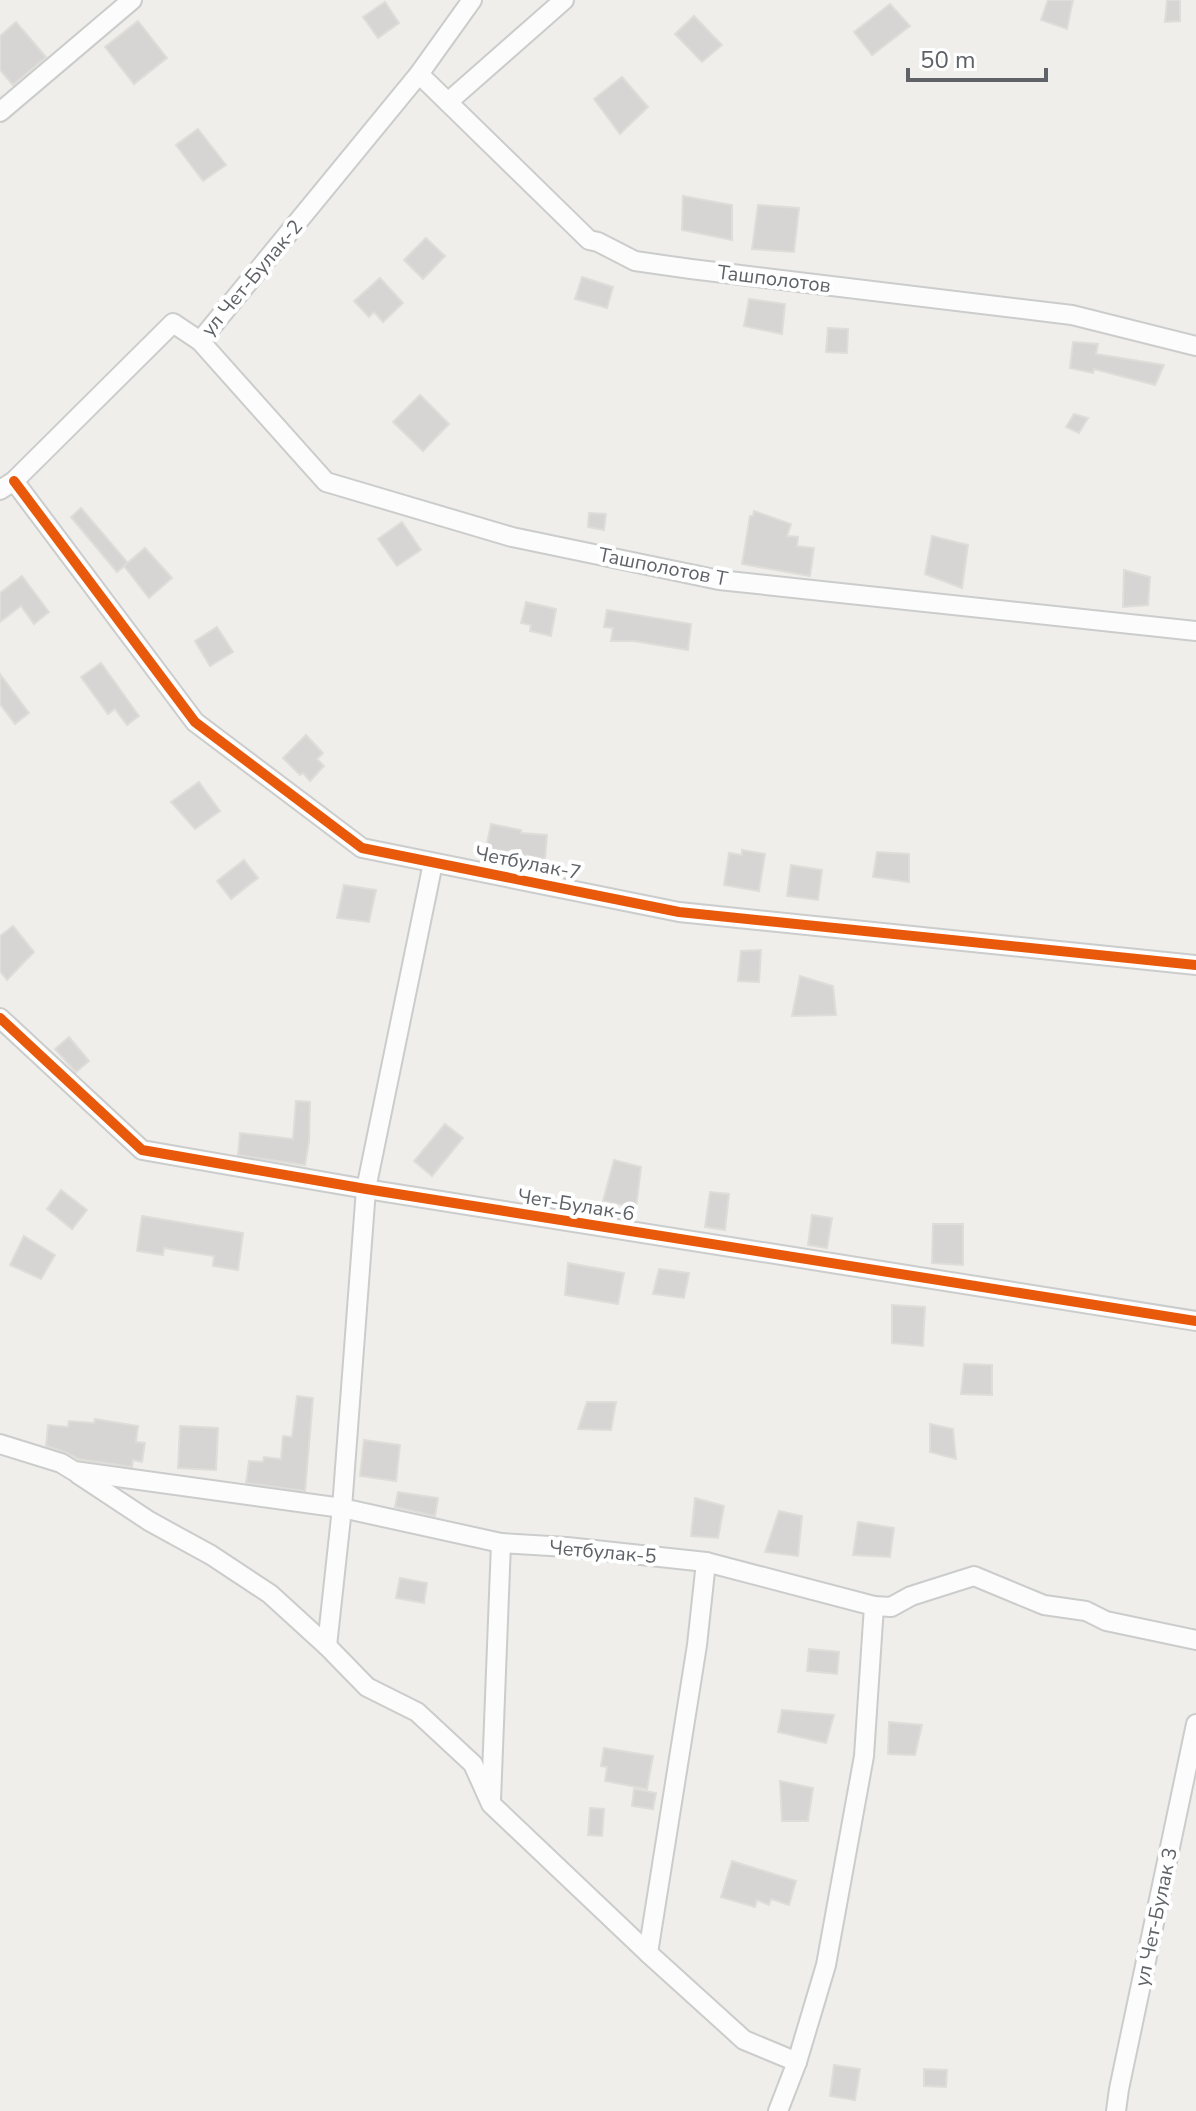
<svg xmlns="http://www.w3.org/2000/svg" width="1196" height="2111" font-family="'Nunito Sans',sans-serif">
<rect width="100%" height="100%" fill="#efeeea"/>
<g fill="#d6d5d3" stroke="#deddd9" stroke-width="2">
<polygon points="1048,0 1073,0 1067,29 1041,20"/>
<polygon points="1167,0 1180,0 1180,21 1165,22"/>
<polygon points="385,2 399,23 378,38 363,17"/>
<polygon points="890,4 910,26 872,55 854,32"/>
<polygon points="694,16 722,45 702,62 675,34"/>
<polygon points="138,21 167,58 134,84 105,47"/>
<polygon points="16,22 46,57 13,85 0,70 0,36"/>
<polygon points="622,77 648,107 620,134 594,99"/>
<polygon points="198,129 226,165 203,181 176,145"/>
<polygon points="683,196 732,205 732,240 682,230"/>
<polygon points="758,205 799,208 794,252 752,249"/>
<polygon points="426,238 445,256 423,279 404,260"/>
<polygon points="582,277 613,287 607,308 575,299"/>
<polygon points="380,278 403,303 383,322 374,312 369,317 354,301"/>
<polygon points="749,299 785,304 782,334 744,326"/>
<polygon points="828,328 848,329 847,353 826,352"/>
<polygon points="1073,342 1098,344 1096,354 1164,365 1155,385 1094,369 1093,373 1070,368"/>
<polygon points="420,395 449,424 423,451 393,422"/>
<polygon points="1074,414 1088,418 1079,433 1066,427"/>
<polygon points="81,508 128,563 117,572 71,517"/>
<polygon points="754,511 791,524 787,536 798,537 797,546 814,548 810,576 742,564 750,516 753,516"/>
<polygon points="589,513 606,514 604,530 588,527"/>
<polygon points="402,522 421,550 397,566 378,539"/>
<polygon points="932,536 968,545 962,588 925,574"/>
<polygon points="145,548 172,578 149,598 124,566"/>
<polygon points="1124,570 1150,577 1148,605 1123,607"/>
<polygon points="22,576 49,612 34,624 21,606 0,622 0,593"/>
<polygon points="526,602 556,609 551,636 530,631 531,625 521,623"/>
<polygon points="607,610 691,624 688,650 634,641 611,641 613,628 604,627"/>
<polygon points="217,627 233,652 210,666 195,641"/>
<polygon points="101,663 139,716 127,725 115,709 108,714 81,677"/>
<polygon points="0,674 29,713 15,724 0,704"/>
<polygon points="306,735 323,753 317,759 324,766 310,781 303,773 300,775 283,758"/>
<polygon points="199,782 220,811 195,829 171,802"/>
<polygon points="491,824 521,830 521,833 547,835 545,859 486,848"/>
<polygon points="742,850 765,854 759,891 724,885 729,853 742,855"/>
<polygon points="877,852 909,854 909,882 873,877"/>
<polygon points="244,860 258,878 231,899 217,881"/>
<polygon points="791,865 822,870 818,900 787,896"/>
<polygon points="344,885 376,890 369,922 337,918"/>
<polygon points="13,926 34,952 7,980 0,971 0,936"/>
<polygon points="761,950 759,982 738,981 741,951"/>
<polygon points="800,976 833,986 836,1015 792,1016"/>
<polygon points="69,1037 89,1061 76,1072 55,1049"/>
<polygon points="296,1101 310,1102 309,1141 305,1165 238,1155 240,1133 293,1139"/>
<polygon points="445,1124 463,1138 432,1176 414,1161"/>
<polygon points="614,1160 641,1167 636,1208 603,1201"/>
<polygon points="61,1190 87,1210 72,1229 47,1209"/>
<polygon points="710,1192 729,1194 725,1230 705,1227"/>
<polygon points="812,1215 832,1218 827,1248 808,1245"/>
<polygon points="142,1216 243,1233 238,1270 213,1266 214,1256 164,1248 163,1255 137,1251"/>
<polygon points="933,1224 963,1224 963,1265 932,1263"/>
<polygon points="24,1236 55,1255 41,1279 10,1265"/>
<polygon points="568,1263 624,1273 618,1304 565,1295"/>
<polygon points="659,1269 689,1273 684,1298 653,1294"/>
<polygon points="892,1305 925,1307 923,1346 892,1343"/>
<polygon points="964,1364 992,1365 992,1395 961,1394"/>
<polygon points="297,1396 313,1398 305,1491 246,1483 249,1461 263,1462 264,1457 281,1459 283,1436 292,1437"/>
<polygon points="587,1402 616,1402 611,1430 578,1429"/>
<polygon points="95,1419 138,1426 136,1442 145,1443 142,1462 133,1460 132,1467 78,1459 65,1452 46,1446 48,1425 68,1427 69,1421 94,1423"/>
<polygon points="930,1424 953,1429 956,1459 930,1452"/>
<polygon points="180,1426 218,1428 216,1470 178,1468"/>
<polygon points="364,1440 400,1445 396,1481 360,1476"/>
<polygon points="398,1492 438,1498 435,1516 395,1507"/>
<polygon points="695,1498 724,1506 718,1538 691,1536"/>
<polygon points="779,1511 802,1516 798,1556 765,1552"/>
<polygon points="858,1522 894,1528 890,1557 853,1555"/>
<polygon points="400,1578 427,1583 424,1603 396,1598"/>
<polygon points="809,1649 839,1652 837,1674 807,1671"/>
<polygon points="782,1710 834,1715 826,1743 778,1732"/>
<polygon points="889,1722 922,1725 915,1755 888,1754"/>
<polygon points="604,1748 653,1756 647,1789 605,1781 607,1767 601,1766"/>
<polygon points="780,1781 813,1788 808,1821 782,1821"/>
<polygon points="634,1789 656,1793 653,1809 632,1806"/>
<polygon points="590,1808 604,1809 602,1836 588,1835"/>
<polygon points="732,1861 796,1881 789,1905 771,1899 769,1905 757,1900 755,1907 721,1897"/>
<polygon points="834,2065 860,2069 855,2100 830,2096"/>
<polygon points="924,2069 947,2070 946,2087 924,2086"/>
</g>
<g fill="none" stroke-linecap="round" stroke-linejoin="round">
<g stroke="#cbcccc" stroke-width="22">
<g id="minor">
<polyline points="419,74 589,240 598,242 635,261 691,269 1072,315 1196,346"/>
<polyline points="448,102 564,0"/>
<polyline points="0,112 132,0"/>
<polyline points="200,341 326,482 512,537 719,580 1196,631"/>
<polyline points="14,481 195,722 362,848 679,912 1196,965"/>
<polyline points="0,490 14,481 173,323 200,341 419,74 472,0"/>
<polyline points="0,1018 142,1150 366,1189 1196,1321"/>
<polyline points="0,1444 61,1463 74,1471 342,1508 501,1543 567,1547 706,1562 874,1606 891,1607 911,1596 974,1576 1044,1605 1086,1611 1106,1621 1196,1640"/>
<polyline points="78,1474 149,1521 211,1555 270,1594 327,1646 367,1687 417,1712 473,1764 491,1804 648,1953 744,2040 797,2062"/>
<polyline points="327,1646 342,1508 366,1189 433,863"/>
<polyline points="491,1800 501,1543"/>
<polyline points="648,1953 697,1645 706,1562"/>
<polyline points="778,2111 797,2062 826,1965 864,1756 874,1606"/>
<polyline points="1116,2111 1119,2089 1196,1724"/>
</g>
</g>
<use href="#minor" stroke="#fdfcfc" stroke-width="18"/>
<g stroke="#fff" stroke-width="15">
<g id="cycleway">
<polyline points="14,481 195,722 362,848 679,912 1196,965"/>
<polyline points="0,1018 142,1150 366,1189 1196,1321"/>
</g>
</g>
<use href="#cycleway" stroke="#e8590c" stroke-width="10"/>
</g>
<g text-anchor="middle" dominant-baseline="central" stroke-width="8" stroke-linejoin="round" paint-order="stroke">
<g font-size="20" fill="#5f6368" stroke="#fff">
<text transform="translate(252 278) rotate(-50)">ул Чет-Булак-2</text>
<text transform="translate(774 279) rotate(7)">Ташполотов</text>
<text transform="translate(663 567) rotate(11)">Ташполотов Т</text>
<text transform="translate(528 863) rotate(11)">Четбулак-7</text>
<text transform="translate(576 1205) rotate(9)">Чет-Булак-6</text>
<text transform="translate(603 1552) rotate(5)">Четбулак-5</text>
<text transform="translate(1156 1917) rotate(-78)">ул Чет-Булак 3</text>
</g>
</g>
<path d="M908 68v12h138v-12" fill="none" stroke="#5f6368" stroke-width="4"/>
<text x="920" y="68" font-size="24" fill="#5f6368" stroke="#ffffff" stroke-width="6" paint-order="stroke">50 m</text>
</svg>
